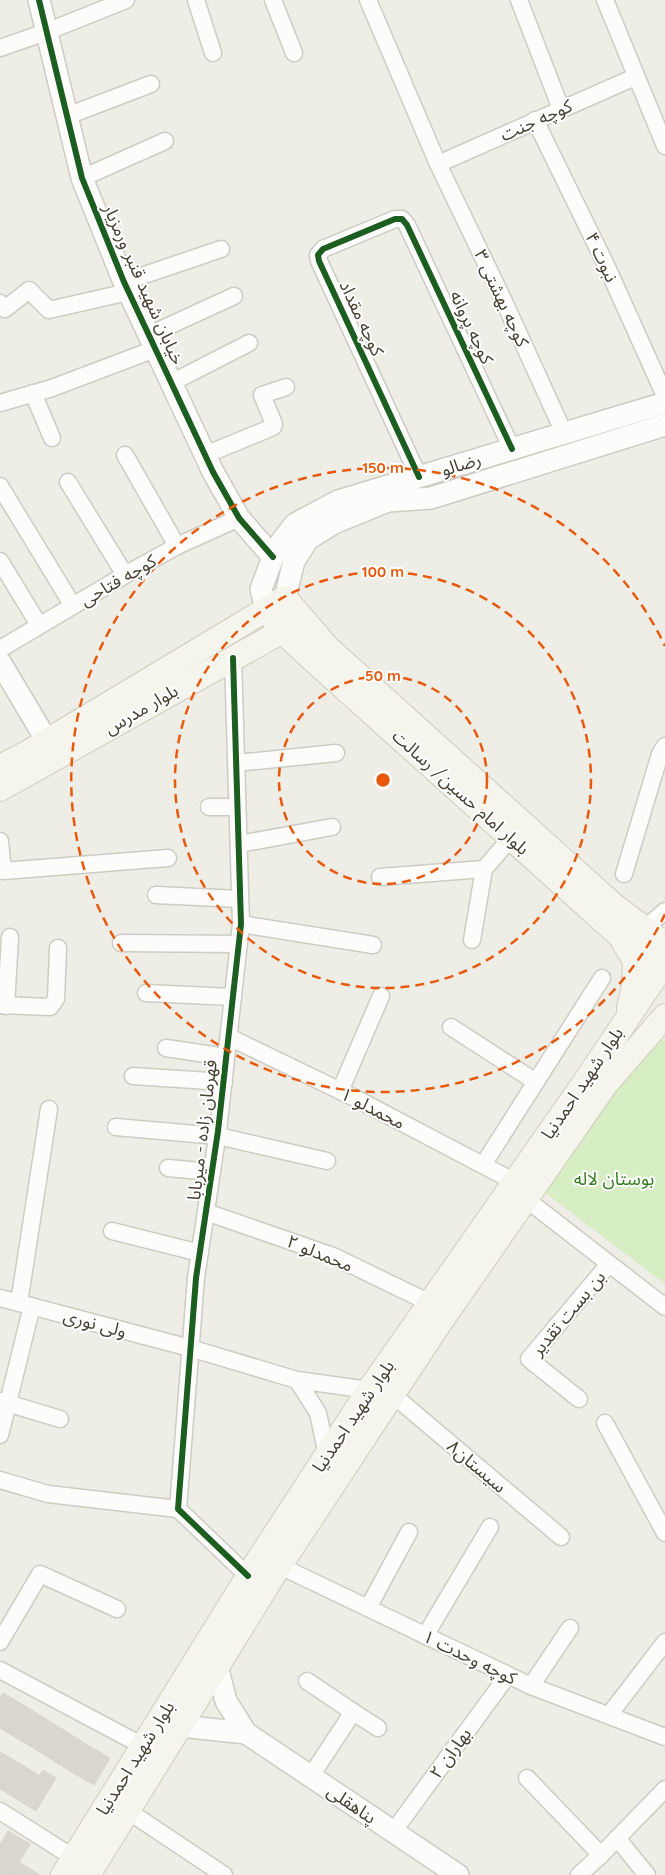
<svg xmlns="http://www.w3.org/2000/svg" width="665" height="1875" font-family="Quicksand,'Noto Sans Arabic',sans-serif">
<rect width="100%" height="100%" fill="#efeee6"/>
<polygon fill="#d7edc3" points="665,1038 665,1284 543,1191 630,1064 647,1049"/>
<g fill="#d9d7cf" stroke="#d8d5cc">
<polygon points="3,1693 25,1706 8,1733 0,1728 0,1698"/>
<polygon points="25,1706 46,1719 30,1746 8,1733"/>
<polygon points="46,1719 67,1732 51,1759 30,1746"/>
<polygon points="67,1732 89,1746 73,1773 51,1759"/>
<polygon points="89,1746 110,1758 94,1785 73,1773"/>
<polygon points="0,1752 19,1763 2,1790 0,1789"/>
<polygon points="19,1763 40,1776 23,1803 2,1790"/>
<polygon points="43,1770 56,1778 36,1811 23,1803"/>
<polygon points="8,1831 30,1844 11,1875 3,1875 0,1873 0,1845"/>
<polygon points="19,1862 40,1875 11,1875"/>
</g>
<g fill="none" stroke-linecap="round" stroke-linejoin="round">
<g stroke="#cdccc4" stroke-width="19">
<g id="minor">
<polyline points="196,0 213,53"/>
<polyline points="273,0 294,53"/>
<polyline points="368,0 438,164 502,297 564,433"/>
<polyline points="519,0 561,109"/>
<polyline points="605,0 665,146"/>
<polyline points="0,48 46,32 126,0"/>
<polyline points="67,116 151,84"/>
<polyline points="535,120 607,267 665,396"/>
<polyline points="438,164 635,77"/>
<polyline points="82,178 165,141"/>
<polyline points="124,282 221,249"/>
<polyline points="0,303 5,309 29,290 49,310 128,292"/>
<polyline points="149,335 234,296"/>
<polyline points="171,383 249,343"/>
<polyline points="33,393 52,438"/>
<polyline points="0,403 52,388 155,349"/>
<polyline points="125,455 177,546"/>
<polyline points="205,455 273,427 274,424 262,395 286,387"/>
<polyline points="419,477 319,261 318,255 323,249 395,219 402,219 407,225 512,449"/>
<polyline points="68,482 125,575"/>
<polyline points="0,486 73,606"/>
<polyline points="0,561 39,625"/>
<polyline points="0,649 125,575 177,546 239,518"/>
<polyline points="233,658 241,924 218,1131 196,1278 178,1509 248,1576"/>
<polyline points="236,763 336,753"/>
<polyline points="209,807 237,807"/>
<polyline points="0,841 3,871 168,858"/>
<polyline points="239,844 332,827"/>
<polyline points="624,874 660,754 665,746"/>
<polyline points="380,877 484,869"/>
<polyline points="156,895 240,899"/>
<polyline points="241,924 373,945"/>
<polyline points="644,929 665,911"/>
<polyline points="472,940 484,869 512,837"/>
<polyline points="121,943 239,944"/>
<polyline points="146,993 233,997"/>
<polyline points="0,1005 50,1007 56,999 58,948"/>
<polyline points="6,1006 10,937"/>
<polyline points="451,1027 536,1082"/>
<polyline points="229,1037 355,1098 515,1182"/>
<polyline points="166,1048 226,1057"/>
<polyline points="133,1076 224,1082"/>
<polyline points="340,1091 381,996"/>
<polyline points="116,1127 218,1136 327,1161"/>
<polyline points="483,1165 602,978"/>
<polyline points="168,1168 212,1172"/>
<polyline points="526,1199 665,1307"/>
<polyline points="206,1212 333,1256 430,1303"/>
<polyline points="112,1231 200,1253"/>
<polyline points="0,1298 190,1348 297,1380 369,1390"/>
<polyline points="19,1303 49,1109"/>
<polyline points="297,1380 318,1413 327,1455"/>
<polyline points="393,1395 561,1537"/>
<polyline points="579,1399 529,1359 609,1264"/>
<polyline points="0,1401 60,1419"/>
<polyline points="605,1423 665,1533"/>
<polyline points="0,1435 32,1306"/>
<polyline points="0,1480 48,1494 178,1509"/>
<polyline points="280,1566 531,1686 665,1737"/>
<polyline points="368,1608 409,1532"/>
<polyline points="425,1636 490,1527"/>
<polyline points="0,1642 40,1574 117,1609"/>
<polyline points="0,1670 143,1746"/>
<polyline points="307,1681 353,1712 311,1776"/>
<polyline points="531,1686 570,1628"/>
<polyline points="353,1712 378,1728"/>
<polyline points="609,1715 665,1642"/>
<polyline points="527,1778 601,1855"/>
<polyline points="0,1811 74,1858"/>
<polyline points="128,1811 224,1875"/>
<polyline points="393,1832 508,1675"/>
<polyline points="617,1838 647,1875"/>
<polyline points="579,1875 601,1855 665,1789"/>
</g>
</g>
<g stroke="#cdccc4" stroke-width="24">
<g id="tertiary">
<polyline points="39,0 82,178 124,282 213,472 239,518 273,557"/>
<polyline points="285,598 294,561 308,539 334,523 388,501 431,498 665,425"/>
<polyline points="266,609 261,589 273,557 281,542 295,524 338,501 665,403"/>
<polyline points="0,662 47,741"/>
<polyline points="217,1666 226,1701 246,1733 458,1875"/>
<polyline points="180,1726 246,1733"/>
</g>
</g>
<g stroke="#cfccbc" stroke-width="26">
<g id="secondary">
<polyline points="266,609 283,632 312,659 619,935 665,973"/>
<polyline points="0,767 27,753 285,598 328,648 612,904 665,944"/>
<polyline points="0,789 295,624"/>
<polyline points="623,941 635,961 634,986 629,1008"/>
<polyline points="63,1875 255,1565 369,1390 589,1076 665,962"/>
<polyline points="88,1875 275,1573 439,1324 606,1084 665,1016"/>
</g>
</g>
<use href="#minor" stroke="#fdfcfb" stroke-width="16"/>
<use href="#tertiary" stroke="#fdfcfb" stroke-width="21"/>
<use href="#secondary" stroke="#f6f5ed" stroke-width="24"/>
<g stroke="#fff" stroke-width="9">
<g id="cycleway">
<polyline points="39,0 82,178 124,282 213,472 239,518 273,557"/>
<polyline points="419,477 319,261 318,255 323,249 395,219 402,219 407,225 512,449"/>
<polyline points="233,658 241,924 218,1131 196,1278 178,1509 248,1576"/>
</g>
</g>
<use href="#cycleway" stroke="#1b5e20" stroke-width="6"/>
</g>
<g fill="none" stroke="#e8590c" stroke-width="2.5" stroke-dasharray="9 6">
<circle cx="383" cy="780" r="104"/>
<circle cx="383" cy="780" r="208"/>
<path d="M665 914A312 312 0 1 1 665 646"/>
</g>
<g text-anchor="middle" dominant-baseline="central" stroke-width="4" stroke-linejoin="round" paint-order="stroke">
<g font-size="18" fill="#464132" stroke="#fff">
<text transform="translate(536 120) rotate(-24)">کوچه جنت</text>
<text transform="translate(602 257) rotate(65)">نبوت ۴</text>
<text transform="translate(144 284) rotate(66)">خیابان شهید قنبر ورمزیار</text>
<text transform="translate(502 298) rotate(65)">کوچه بهشتی ۳</text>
<text transform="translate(362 318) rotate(65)">کوچه مقداد</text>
<text transform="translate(472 327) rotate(65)">کوچه پروانه</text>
<text transform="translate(461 464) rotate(-17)">رضالو</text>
<text transform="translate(118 580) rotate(-30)">کوچه فتاحی</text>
<text transform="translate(141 709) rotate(-30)">بلوار مدرس</text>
<text transform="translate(461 792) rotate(42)">بلوار امام حسین/ رسالت</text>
<text transform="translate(582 1083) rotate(-56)">بلوار شهید احمدنیا</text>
<text transform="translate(373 1108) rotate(27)">محمدلو ۱</text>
<text transform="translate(202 1130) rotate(-83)">قهرمان زاده - میربابا</text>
<text transform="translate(320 1253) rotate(22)">محمدلو ۲</text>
<text transform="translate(568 1313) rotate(-50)">بن بست تقدیر</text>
<text transform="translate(95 1323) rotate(15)">ولی نوری</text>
<text transform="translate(353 1416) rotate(-56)">بلوار شهید احمدنیا</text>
<text transform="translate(477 1466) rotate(40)">سیستان۸</text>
<text transform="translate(470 1657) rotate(26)">کوچه وحدت ۱</text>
<text transform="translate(450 1753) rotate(-54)">بهاران ۲</text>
<text transform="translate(135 1758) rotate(-58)">بلوار شهید احمدنیا</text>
<text transform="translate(352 1804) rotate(34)">پناهقلی</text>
</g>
<g font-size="18" fill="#367d20" stroke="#fff">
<text x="614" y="1178">بوستان لاله</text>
</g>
</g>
<circle cx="383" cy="780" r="8" fill="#e8590c" stroke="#fff" stroke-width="2.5"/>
<g font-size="15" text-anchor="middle" font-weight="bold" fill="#e8590c" stroke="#fff" stroke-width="4" stroke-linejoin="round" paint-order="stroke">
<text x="383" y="473">150 m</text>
<text x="383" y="577">100 m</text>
<text x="383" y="681">50 m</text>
</g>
</svg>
